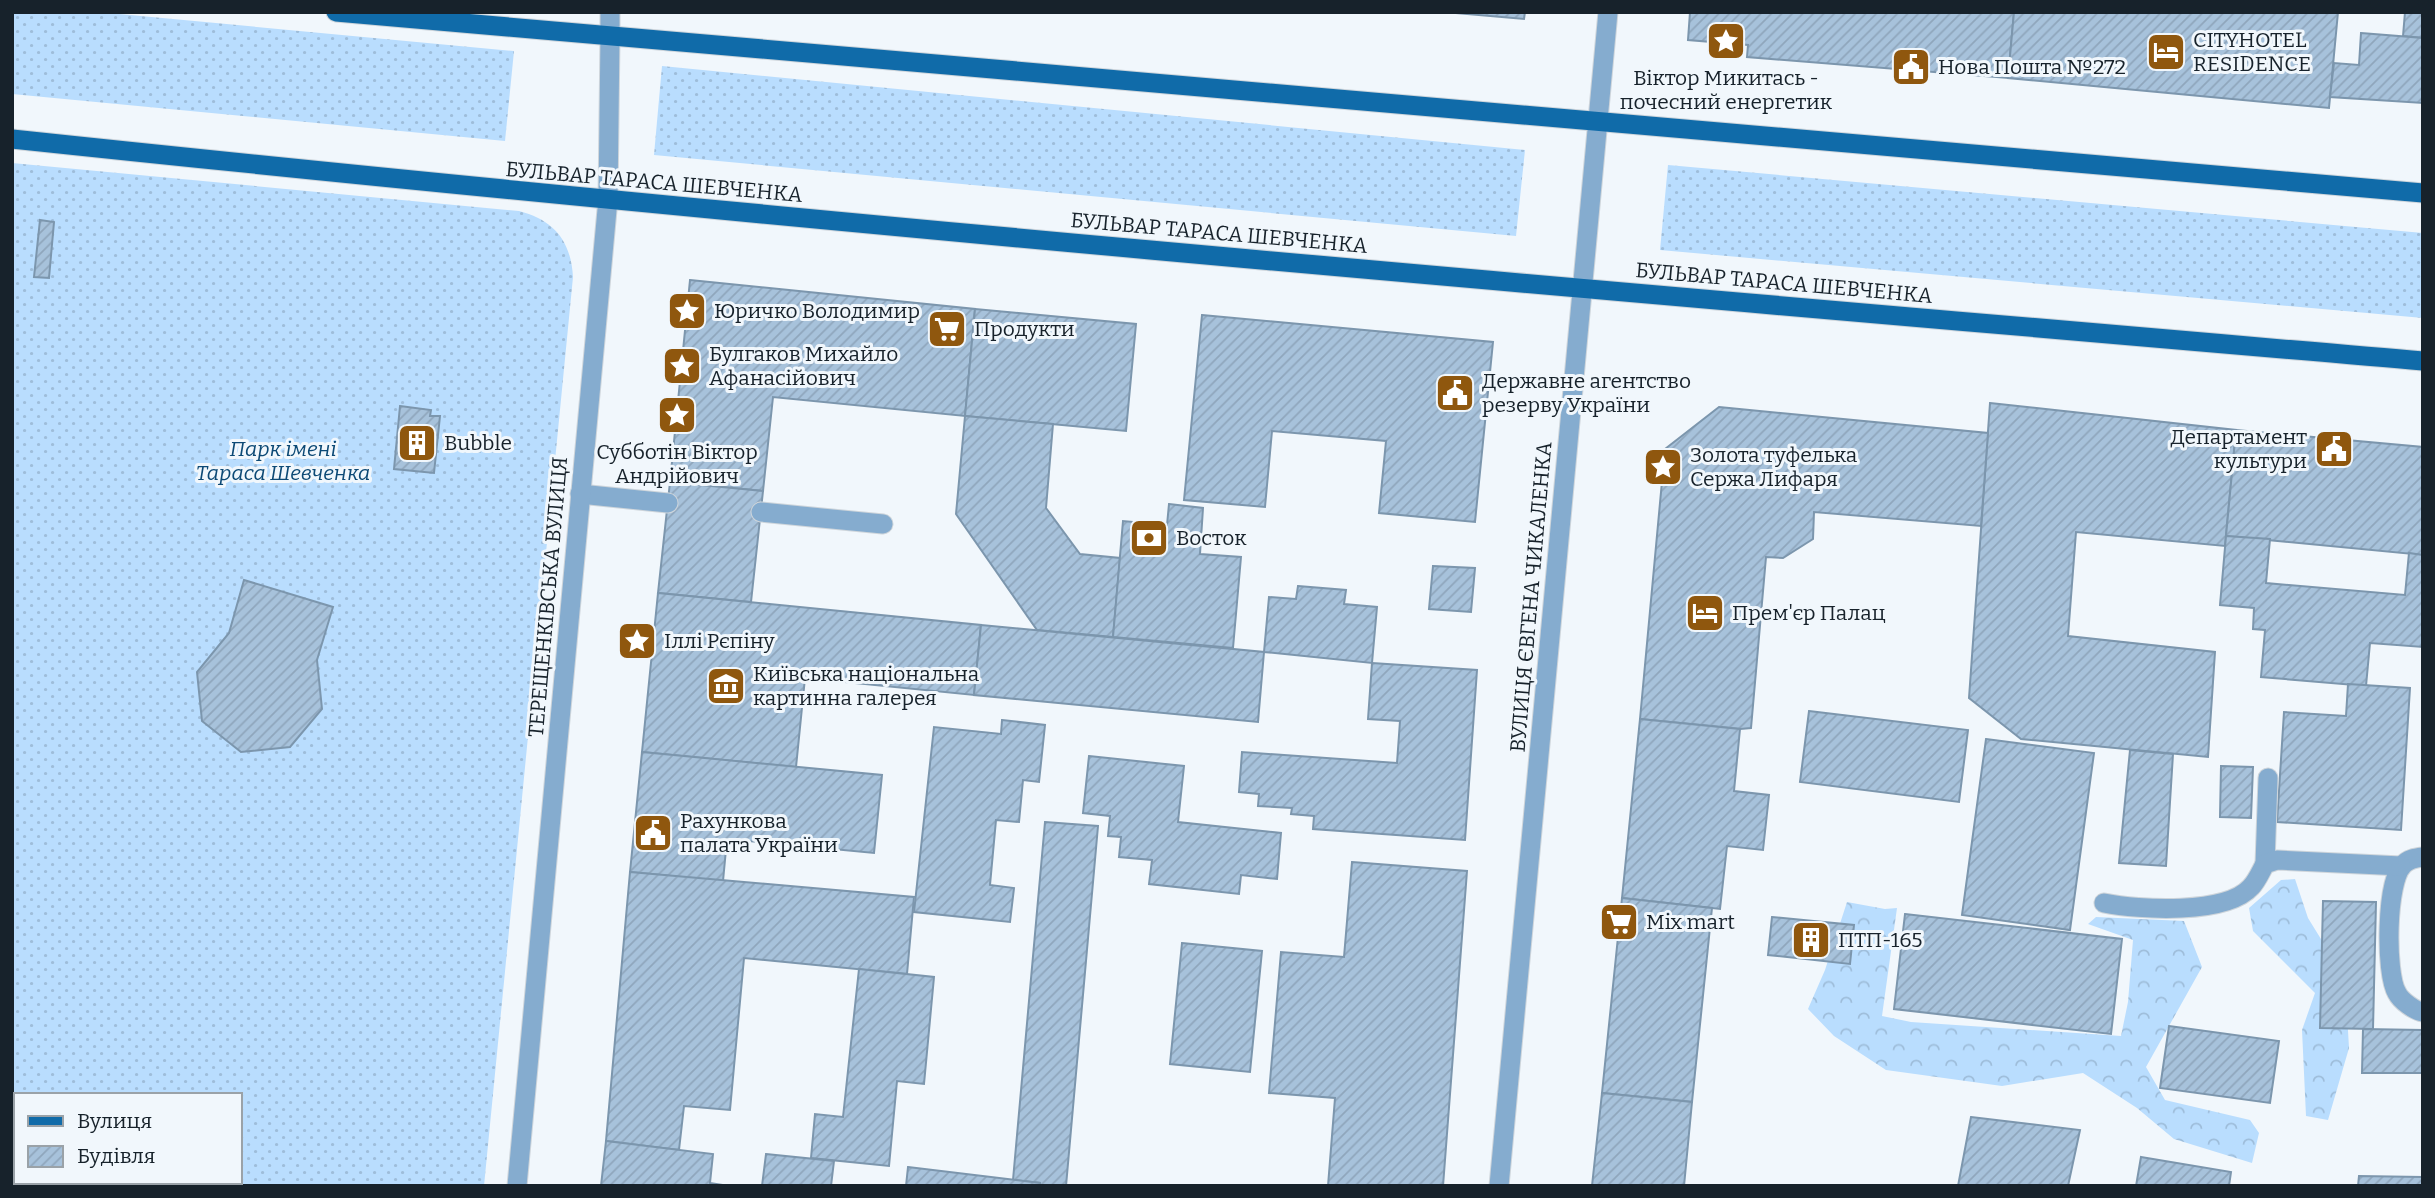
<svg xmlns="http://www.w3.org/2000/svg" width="2435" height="1198" font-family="Bitter,serif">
<defs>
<pattern id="grass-dots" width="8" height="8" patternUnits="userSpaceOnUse" patternTransform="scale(1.75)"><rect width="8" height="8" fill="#b9ddfe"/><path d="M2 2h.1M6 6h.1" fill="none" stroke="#9ebdda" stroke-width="1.8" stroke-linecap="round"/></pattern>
<pattern id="forest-crowns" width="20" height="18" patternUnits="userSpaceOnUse" patternTransform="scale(1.75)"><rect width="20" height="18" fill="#b9ddfe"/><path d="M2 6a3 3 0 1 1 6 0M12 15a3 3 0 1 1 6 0" fill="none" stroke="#9ebdda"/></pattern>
<pattern id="building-hatch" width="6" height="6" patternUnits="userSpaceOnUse" patternTransform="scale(1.75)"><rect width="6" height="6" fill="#a7c2db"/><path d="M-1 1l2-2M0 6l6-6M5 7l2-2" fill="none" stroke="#8fa6bc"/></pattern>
</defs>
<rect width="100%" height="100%" fill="#f1f7fc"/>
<g fill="url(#grass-dots)" fill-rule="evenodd">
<polygon points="12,12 98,12 514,51 505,141 12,94"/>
<polygon points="662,66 1525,150 1516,236 654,155"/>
<path d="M12 163 519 211C554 220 571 241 573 277L484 1186H12ZM16 1095H240V1182H16Z"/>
<polygon points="1668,165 2423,233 2423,318 1660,250"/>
</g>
<g fill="url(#forest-crowns)">
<polygon points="2295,879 2308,918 2345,978 2349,1048 2328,1120 2306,1116 2302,1030 2315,993 2253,931 2249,908 2281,880"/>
<polygon points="1847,902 1885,909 1897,908 1882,1016 1911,1022 2121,1036 2128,1002 2133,940 2088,924 2096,917 2184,921 2202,967 2146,1067 2165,1100 2250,1120 2259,1133 2252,1163 2174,1139 2137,1108 2083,1073 2002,1086 1886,1070 1834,1036 1808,1009 1825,970"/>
</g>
<g fill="url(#building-hatch)" stroke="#7c96ad" stroke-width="2">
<polygon points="1444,12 1525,12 1524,19"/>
<polygon points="1690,12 2014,12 2008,78 1747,57 1748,45 1688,40"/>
<polygon points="2014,12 2338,12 2329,108 2008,78"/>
<polygon points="2405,12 2423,12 2423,38 2403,36"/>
<polygon points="2361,33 2423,38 2423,103 2330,97 2334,63 2359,65"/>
<polygon points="40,220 54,222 49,278 34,277"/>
<polygon points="690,280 975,309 965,416 773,397 763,491 670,482"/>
<polygon points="975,309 1136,324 1126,431 965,416"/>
<polygon points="1202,315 1493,342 1475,522 1379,513 1386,441 1272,431 1265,507 1184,500"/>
<polygon points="1990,403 2236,430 2225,546 2076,532 2068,636 2215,652 2208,757 2021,739 1969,698"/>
<polygon points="400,406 431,410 430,416 440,416 434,473 394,469"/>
<polygon points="1719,407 1988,433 1981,526 1814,512 1813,539 1783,558 1766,557 1751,728 1740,729 1640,719 1665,449"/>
<polygon points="965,416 1053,424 1046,508 1080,554 1120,558 1113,637 1037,630 956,514"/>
<polygon points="2236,430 2423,447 2423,555 2226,536"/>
<polygon points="670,482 763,491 751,602 658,593"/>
<polygon points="1169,504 1203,508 1200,554 1241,557 1233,648 1113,637 1123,521 1167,525"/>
<polygon points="2226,536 2270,539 2266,583 2405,595 2409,553 2423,555 2423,647 2370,643 2366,686 2261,677 2265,630 2253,629 2254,608 2220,605"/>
<polygon points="1433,566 1475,568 1471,612 1429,609"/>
<polygon points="244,580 333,607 317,660 322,709 290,747 241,752 202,721 197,672 229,633"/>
<polygon points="1298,586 1346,590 1344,604 1377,607 1372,663 1264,652 1269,597 1296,599"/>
<polygon points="658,593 981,625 974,695 805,678 796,767 642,752"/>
<polygon points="981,625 1264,652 1258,722 974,695"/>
<polygon points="1372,663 1477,670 1465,840 1313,829 1314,816 1291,814 1292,808 1258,806 1259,794 1239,792 1242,752 1397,763 1400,721 1368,719"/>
<polygon points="2348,684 2410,688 2401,830 2277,822 2284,712 2346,716"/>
<polygon points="1809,711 1968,730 1959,802 1800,782"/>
<polygon points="1640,719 1740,729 1734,791 1769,795 1763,850 1727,846 1720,909 1622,898"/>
<polygon points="1002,720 1045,725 1039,782 1023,780 1019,822 996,820 990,885 1014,888 1010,922 914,912 934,727 1001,734"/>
<polygon points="1986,739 2094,753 2070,930 1962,915"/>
<polygon points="2130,750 2173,754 2166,866 2119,863"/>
<polygon points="642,752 882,775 874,853 727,839 723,881 630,872"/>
<polygon points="1089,756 1184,766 1178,822 1281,833 1277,879 1241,875 1239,894 1149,884 1152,860 1119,857 1121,837 1108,836 1110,816 1083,813"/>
<polygon points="2221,766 2253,767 2251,818 2220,817"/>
<polygon points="1045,822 1098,826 1066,1186 1040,1186 1040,1183 1013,1180"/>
<polygon points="1352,862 1467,871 1443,1186 1328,1186 1335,1098 1269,1093 1281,952 1344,957"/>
<polygon points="630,872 914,897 907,974 744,958 730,1110 684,1106 679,1150 606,1141"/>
<polygon points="1622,898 1712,908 1692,1102 1602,1093"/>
<polygon points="2323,901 2376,902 2373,1029 2320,1028"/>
<polygon points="1905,914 2122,939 2111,1034 1894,1009"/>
<polygon points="1772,917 1854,925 1850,964 1768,955"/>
<polygon points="1182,943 1262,951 1250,1072 1170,1064"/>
<polygon points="859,969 934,977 924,1084 897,1081 889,1166 811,1158 815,1114 843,1117"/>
<polygon points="2169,1026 2279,1041 2270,1103 2160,1088"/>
<polygon points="2363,1029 2423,1030 2423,1073 2362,1073"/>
<polygon points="1602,1093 1692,1102 1684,1186 1592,1186"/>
<polygon points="1971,1117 2080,1130 2068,1186 1958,1186"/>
<polygon points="606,1141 713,1154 710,1183 729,1186 601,1186"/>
<polygon points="766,1154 834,1161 831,1186 762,1186"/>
<polygon points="2141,1157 2231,1172 2229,1186 2136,1186"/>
<polygon points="908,1167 1040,1183 1040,1186 906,1186"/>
<polygon points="2359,1176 2422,1177 2422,1186 2358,1186"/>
</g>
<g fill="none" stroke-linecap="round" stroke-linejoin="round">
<g stroke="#ced5db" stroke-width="21">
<g id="service">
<polyline points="580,494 668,503"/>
<polyline points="761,512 883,524"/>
<path d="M2423 857C2415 858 2408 859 2403 865 2386 881 2385 973 2397 993 2401 1001 2415 1011 2423 1012"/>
<polyline points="2265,864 2268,778"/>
<path d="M2104 903C2139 910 2226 915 2251 887 2257 881 2261 871 2265 864L2277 860 2401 866"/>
</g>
</g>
<g stroke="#ced5db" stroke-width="21">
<g id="minor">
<polyline points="610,37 610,12"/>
<polyline points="517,1186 608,199"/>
<polyline points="1499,1186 1608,12"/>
</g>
</g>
<g stroke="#ced5db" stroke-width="21">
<polyline id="tertiary" points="608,199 610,37"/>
</g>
<g stroke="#ced5db" stroke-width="21">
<g id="primary">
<polyline points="336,12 2423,193"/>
<path d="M12 139C815 224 1619 292 2423 361"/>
</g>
</g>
<use href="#service" stroke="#85accf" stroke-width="19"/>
<use href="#minor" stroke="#85accf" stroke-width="19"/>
<use href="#tertiary" stroke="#85accf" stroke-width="19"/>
<use href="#primary" stroke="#106ba9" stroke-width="19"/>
</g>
<defs>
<g id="sight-square" transform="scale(2.0125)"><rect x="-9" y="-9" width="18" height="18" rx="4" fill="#8f570e" stroke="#f1f7fc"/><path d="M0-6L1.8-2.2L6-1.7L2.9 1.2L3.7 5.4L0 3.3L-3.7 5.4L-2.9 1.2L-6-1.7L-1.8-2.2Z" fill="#fff"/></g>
<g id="hotel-square" transform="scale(2.0125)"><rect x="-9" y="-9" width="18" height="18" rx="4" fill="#8f570e" stroke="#f1f7fc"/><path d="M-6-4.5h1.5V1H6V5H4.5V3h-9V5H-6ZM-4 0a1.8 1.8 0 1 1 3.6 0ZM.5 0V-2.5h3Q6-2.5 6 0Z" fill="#fff"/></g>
<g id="civic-square" transform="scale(2.0125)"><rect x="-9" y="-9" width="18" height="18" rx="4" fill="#8f570e" stroke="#f1f7fc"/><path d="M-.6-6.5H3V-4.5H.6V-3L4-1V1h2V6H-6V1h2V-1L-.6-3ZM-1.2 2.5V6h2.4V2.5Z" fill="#fff"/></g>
<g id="supermarket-square" transform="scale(2.0125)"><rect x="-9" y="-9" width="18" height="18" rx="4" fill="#8f570e" stroke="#f1f7fc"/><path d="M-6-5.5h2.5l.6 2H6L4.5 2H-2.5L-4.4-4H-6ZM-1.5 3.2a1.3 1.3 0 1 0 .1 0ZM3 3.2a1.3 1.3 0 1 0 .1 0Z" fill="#fff"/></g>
<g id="building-square" transform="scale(2.0125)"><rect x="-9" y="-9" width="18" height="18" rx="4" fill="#8f570e" stroke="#f1f7fc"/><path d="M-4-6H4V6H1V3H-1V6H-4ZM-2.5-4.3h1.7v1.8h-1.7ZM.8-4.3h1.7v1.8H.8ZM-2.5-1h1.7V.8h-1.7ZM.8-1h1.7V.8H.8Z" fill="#fff"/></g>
<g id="bank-square" transform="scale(2.0125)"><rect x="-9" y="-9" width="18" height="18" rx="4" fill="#8f570e" stroke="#f1f7fc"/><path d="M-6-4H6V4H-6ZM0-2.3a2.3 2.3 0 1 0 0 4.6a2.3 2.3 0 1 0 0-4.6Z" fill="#fff"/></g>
<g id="museum-square" transform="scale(2.0125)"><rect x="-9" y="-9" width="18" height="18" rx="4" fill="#8f570e" stroke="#f1f7fc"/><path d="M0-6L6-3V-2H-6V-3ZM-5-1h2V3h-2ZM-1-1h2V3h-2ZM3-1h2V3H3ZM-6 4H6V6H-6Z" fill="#fff"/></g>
</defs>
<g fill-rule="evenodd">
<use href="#sight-square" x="1726" y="41"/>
<use href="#hotel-square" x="2166" y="52"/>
<use href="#civic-square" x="1911" y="67"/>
<use href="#sight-square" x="687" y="311"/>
<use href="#supermarket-square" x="947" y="329"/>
<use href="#sight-square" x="682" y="366"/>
<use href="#civic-square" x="1455" y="393"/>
<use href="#sight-square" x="677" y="415"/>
<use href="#building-square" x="417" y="443"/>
<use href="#civic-square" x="2334" y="449"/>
<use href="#sight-square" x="1663" y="467"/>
<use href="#bank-square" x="1149" y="538"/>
<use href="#hotel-square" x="1705" y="613"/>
<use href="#sight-square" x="637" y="641"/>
<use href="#museum-square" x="726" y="686"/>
<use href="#civic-square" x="653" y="833"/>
<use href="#supermarket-square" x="1619" y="922"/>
<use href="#building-square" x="1811" y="940"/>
</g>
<g text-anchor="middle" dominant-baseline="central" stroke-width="6" stroke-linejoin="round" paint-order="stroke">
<g font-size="21" fill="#17222b" stroke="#f1f7fc" text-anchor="start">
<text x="2193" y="40">CITYHOTEL<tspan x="2193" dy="24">RESIDENCE</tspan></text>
<text x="1938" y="67">Нова Пошта №272</text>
<text x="1726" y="78" text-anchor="middle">Віктор Микитась -<tspan x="1726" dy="24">почесний енергетик</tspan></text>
<text x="714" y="311">Юричко Володимир</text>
<text x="974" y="329">Продукти</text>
<text x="709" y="354">Булгаков Михайло<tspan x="709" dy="24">Афанасійович</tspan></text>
<text x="1482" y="381">Державне агентство<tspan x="1482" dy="24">резерву України</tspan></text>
<text x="2307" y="437" text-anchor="end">Департамент<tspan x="2307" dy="24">культури</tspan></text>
<text x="444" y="443">Bubble</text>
<text x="677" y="452" text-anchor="middle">Субботін Віктор<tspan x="677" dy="24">Андрійович</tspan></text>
<text x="1690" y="455">Золота туфелька<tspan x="1690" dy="24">Сержа Лифаря</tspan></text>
<text x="1176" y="538">Восток</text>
<text x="1732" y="613">Прем'єр Палац</text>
<text x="664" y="641">Іллі Рєпіну</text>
<text x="753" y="674">Київська національна<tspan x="753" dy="24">картинна галерея</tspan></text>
<text x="680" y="821">Рахункова<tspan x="680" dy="24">палата України</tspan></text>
<text x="1646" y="922">Mix mart</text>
<text x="1838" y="940">ПТП-165</text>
</g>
<g font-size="21" fill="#17222b" stroke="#f1f7fc">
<text transform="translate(654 182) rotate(5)">БУЛЬВАР ТАРАСА ШЕВЧЕНКА</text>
<text transform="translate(1219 233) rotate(5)">БУЛЬВАР ТАРАСА ШЕВЧЕНКА</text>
<text transform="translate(1784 283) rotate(5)">БУЛЬВАР ТАРАСА ШЕВЧЕНКА</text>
<text transform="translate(548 597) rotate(-85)">ТЕРЕЩЕНКІВСЬКА ВУЛИЦЯ</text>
<text transform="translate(1531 597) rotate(-85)">ВУЛИЦЯ ЄВГЕНА ЧИКАЛЕНКА</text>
</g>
<g font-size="21" font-style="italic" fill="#0c4975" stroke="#f1f7fc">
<text x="283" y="449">Парк імені<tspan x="283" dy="24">Тараса Шевченка</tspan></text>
</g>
</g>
<rect width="2435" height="1198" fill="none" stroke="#17222b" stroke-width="28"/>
<rect x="14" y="1093" width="228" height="91" fill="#f1f7fc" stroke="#9aa2a8" stroke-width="2"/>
<rect x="28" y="1116" width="35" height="10" fill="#106ba9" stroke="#9aa2a8" stroke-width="2"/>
<text x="77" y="1128" font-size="21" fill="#17222b">Вулиця</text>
<rect x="28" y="1146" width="35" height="21" fill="url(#building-hatch)" stroke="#9aa2a8" stroke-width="2"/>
<text x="77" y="1163" font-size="21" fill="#17222b">Будівля</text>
</svg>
